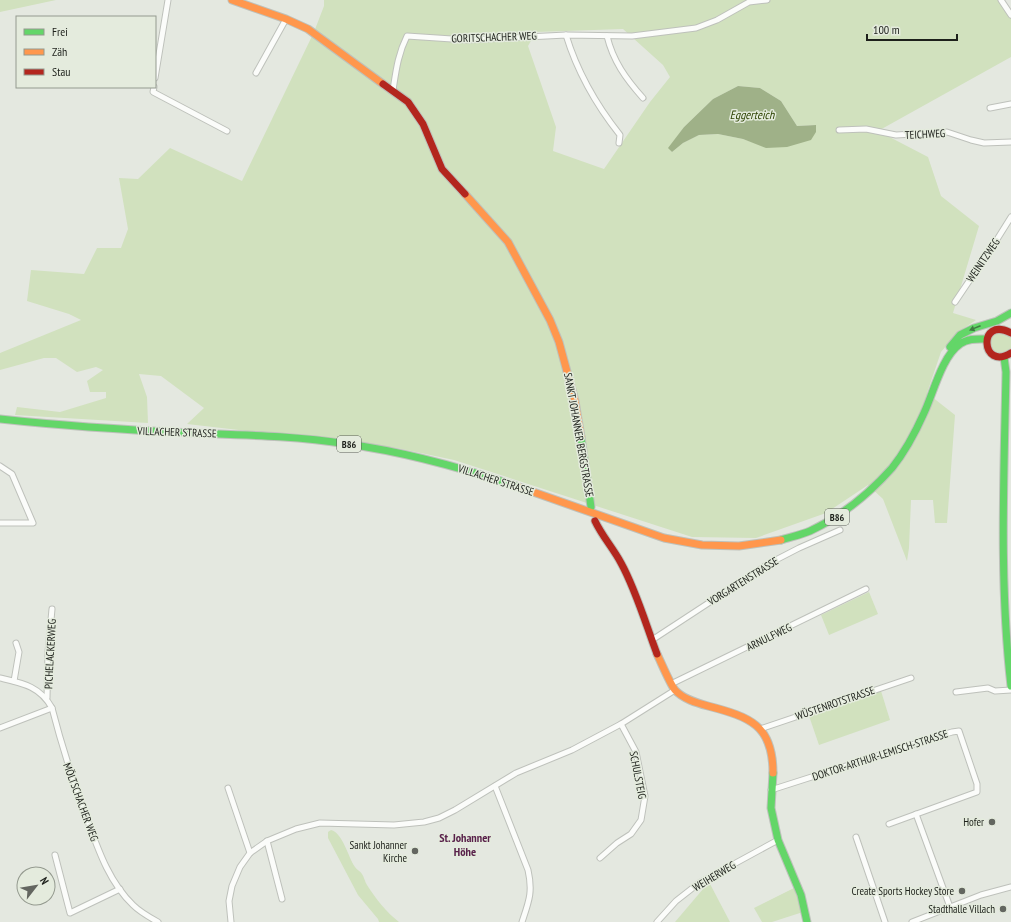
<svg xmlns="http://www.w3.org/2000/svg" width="1011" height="922" font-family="'PT Sans Narrow',sans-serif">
<rect width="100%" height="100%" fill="#e4e8e0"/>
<g fill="#d1e1be" fill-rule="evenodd">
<polygon points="0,0 56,0 0,12"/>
<path d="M324 0H1000L1011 17V57L878 131 928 157 941 196 979 226 953 313 976 320 957 333 941 352 927 393 955 415 947 523H935L933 500H911L909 548 907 561 883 499 868 485 826 513 756 538 692 537 454 460 397 448 187 424 204 408 161 376 139 374 147 397 148 423 15 415 17 407 60 412 106 398V392H90L87 381 103 370 96 367 77 372 56 358H44L0 370V353L81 320 69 314 27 301 31 270 84 274 97 248H121L128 229 119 178 138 179 170 148 242 181 314 32 324 6ZM623 29 663 65 670 77 650 102 604 169 553 151 556 127 528 46 536 32ZM738 86 760 88 781 101 797 126 815 125 816 132 766 147 743 139 718 134 699 135 683 143 672 152 669 148 684 127 713 99Z"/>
<polygon points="999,331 1009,335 1011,338 1011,348 1009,351 1001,355 990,348 990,337"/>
<polygon points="869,592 878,614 829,635 821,615"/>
<polygon points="881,691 890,720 819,745 809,716"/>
<path d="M331 830C343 833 348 857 355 867 357 870 360 871 362 874 364 877 365 882 367 885 376 899 386 912 399 922H379L378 919 358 895 328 838V832Z"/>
<polygon points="709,882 730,922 675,922"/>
<polygon points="794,888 803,912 772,922 762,922 754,908"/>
</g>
<polygon fill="#9fb188" points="738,86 760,88 781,101 797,126 816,125 816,132 811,140 787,147 766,148 743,139 718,134 699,135 683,143 672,152 668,148 684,127 713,99"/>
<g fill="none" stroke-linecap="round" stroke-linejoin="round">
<g stroke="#bec1bb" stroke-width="7">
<g id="street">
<polyline points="1001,0 1011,15"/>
<path d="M566 35C577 71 597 106 620 135L619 143"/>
<path d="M607 36C613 61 626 79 643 98"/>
<polyline points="256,73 286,19"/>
<polyline points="155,78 168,0"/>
<polyline points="154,87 153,92 227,131"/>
<path d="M393 90C396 71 398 54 407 36L467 40 566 35 632 36 696 28 717 20 749 2 767 0"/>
<polyline points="990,108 1011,104"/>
<polyline points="839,130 866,129 896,135 947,132 971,140 984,143 1011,142"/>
<polyline points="955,302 996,241 1011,217"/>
<polyline points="0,466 12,474 33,523 0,523"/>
<polyline points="652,640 768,564 799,548 840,530"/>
<path d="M0 678C22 683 40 686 52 708 62 747 73 781 87 819 98 849 109 882 133 905 140 912 149 917 158 922"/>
<polyline points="14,681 19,652 16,643"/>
<polyline points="671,684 866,589"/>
<polyline points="956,692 988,688 995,691 1011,690"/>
<polyline points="47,698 48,652 52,609"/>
<polyline points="0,728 52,708"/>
<polyline points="760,729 911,678"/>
<path d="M495 786 528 870C533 892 529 901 522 922"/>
<polyline points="228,788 250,853"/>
<polyline points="771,790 952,732 959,731 977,784 977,792 889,824"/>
<polyline points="916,814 950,907"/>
<polyline points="856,837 885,922"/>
<polyline points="267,841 282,899"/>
<polyline points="55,855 70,913 120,889"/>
<polyline points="600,858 617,843 631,834 641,820 645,796 636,752 621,724"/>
<polyline points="231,922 229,901 232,886 240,867 250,853 267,841 296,829 320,823 394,825 424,822 439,818 455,810 516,773 572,750 621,724 675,690"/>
<polyline points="657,922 676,901 699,883 778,840"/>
<polyline points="912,922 981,895 1011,887"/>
</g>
</g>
<g stroke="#bec1bb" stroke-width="9">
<g id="fast">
<polyline points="950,347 960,335 974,328 997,321 1011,313"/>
<path d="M1004 357 1006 372C1004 477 999 582 1011 686"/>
<path d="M0 419C64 426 128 430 193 433 244 435 296 436 347 444 406 452 463 468 519 487"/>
<polyline points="581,437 591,507"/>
<path d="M781 540C790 537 801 535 810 531 842 516 868 495 892 468 904 453 916 431 924 413 933 394 942 356 960 344 968 338 978 339 987 339"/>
<polyline points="773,773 771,808 778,840 801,895 807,922"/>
</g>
</g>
<g stroke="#bec1bb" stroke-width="9">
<g id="slow">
<polyline points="232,0 286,19 308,29 383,84"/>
<polyline points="465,194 508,242 550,320 559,342 575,401 581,437"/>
<polyline points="519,487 664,538 702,545 739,546 781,540"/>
<path d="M657 654C661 662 670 684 675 690 683 699 697 703 708 706 750 717 773 725 773 773"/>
</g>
</g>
<g stroke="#bec1bb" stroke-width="9">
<g id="jam">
<polyline points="383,84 408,102 423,124 442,169 465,194"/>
<path d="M1011 333C977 315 981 372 1011 353"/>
<path d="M595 521C602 536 613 548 621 563 636 590 646 625 657 654"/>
</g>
</g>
<use href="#street" stroke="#fbfcfa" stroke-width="5"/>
<use href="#fast" stroke="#63d668" stroke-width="7"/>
<use href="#slow" stroke="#ff974d" stroke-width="7"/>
<use href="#jam" stroke="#b3261e" stroke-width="7"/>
</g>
<defs><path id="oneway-solid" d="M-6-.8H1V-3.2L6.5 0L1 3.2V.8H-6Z"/></defs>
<use fill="#407b42" href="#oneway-solid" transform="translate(975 328) rotate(158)"/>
<g fill="#636660" stroke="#e4ebdd" stroke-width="1.5">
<circle cx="992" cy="822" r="4"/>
<circle cx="415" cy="851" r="4"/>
<circle cx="962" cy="891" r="4"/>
<circle cx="1003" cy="909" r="4"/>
</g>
<g text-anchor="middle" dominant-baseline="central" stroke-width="3" stroke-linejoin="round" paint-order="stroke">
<g fill="#e4ebdd" stroke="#595d55" stroke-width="1">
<rect x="337" y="436" width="24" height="16" rx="3"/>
<rect x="825" y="509" width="24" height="16" rx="3"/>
</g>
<g font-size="10" font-weight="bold" fill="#1d201b">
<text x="349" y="444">B86</text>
<text x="837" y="517">B86</text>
</g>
<g font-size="11" fill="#1d201b" stroke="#e4ebdd">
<text transform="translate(494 37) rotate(-2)">GORITSCHACHER WEG</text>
<text transform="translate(925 134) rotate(-3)">TEICHWEG</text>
<text transform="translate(983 260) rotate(-56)">WEINITZWEG</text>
<text transform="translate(177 432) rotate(2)">VILLACHER STRASSE</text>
<text transform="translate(579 435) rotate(80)">SANKT JOHANNER BERGSTRASSE</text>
<text transform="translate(496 480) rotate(18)">VILLACHER STRASSE</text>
<text transform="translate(743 581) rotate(-32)">VORGARTENSTRASSE</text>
<text transform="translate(769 637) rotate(-26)">ARNULFWEG</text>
<text transform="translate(50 654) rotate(-87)">PICHELACKERWEG</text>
<text transform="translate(835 703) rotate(-19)">WÜSTENROTSTRASSE</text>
<text transform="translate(880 755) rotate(-18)">DOKTOR-ARTHUR-LEMISCH-STRASSE</text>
<text transform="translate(638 775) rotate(79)">SCHULSTEIG</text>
<text transform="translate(81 802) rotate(70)">MÖLTSCHACHER WEG</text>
<text transform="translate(714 876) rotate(-31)">WEIHERWEG</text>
</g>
<g font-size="11" fill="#1d201b" stroke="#e4ebdd" text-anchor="end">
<text x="984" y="822">Hofer</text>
<text x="407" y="845">Sankt Johanner<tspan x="407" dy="13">Kirche</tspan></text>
<text x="954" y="891">Create Sports Hockey Store</text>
<text x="995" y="909">Stadthalle Villach</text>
</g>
<g font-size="12" font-style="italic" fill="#2e4403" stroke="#e4ebdd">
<text x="752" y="114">Eggerteich</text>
</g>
<g font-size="12" font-weight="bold" fill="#59214b" stroke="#e4ebdd">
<text x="465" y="837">St. Johanner<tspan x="465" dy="14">Höhe</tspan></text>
</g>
</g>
<rect x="16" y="16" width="140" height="72" fill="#e4ebdd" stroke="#949a8f"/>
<rect x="24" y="29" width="20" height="6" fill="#63d668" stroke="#949a8f"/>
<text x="52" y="36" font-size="12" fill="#1d201b">Frei</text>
<rect x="24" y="49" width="20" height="6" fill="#ff974d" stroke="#949a8f"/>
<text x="52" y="56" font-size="12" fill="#1d201b">Zäh</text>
<rect x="24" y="69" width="20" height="6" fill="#b3261e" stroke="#949a8f"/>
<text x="52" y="76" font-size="12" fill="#1d201b">Stau</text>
<g transform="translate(36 886) rotate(59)"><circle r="19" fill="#e4ebdd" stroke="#949a8f"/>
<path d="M0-3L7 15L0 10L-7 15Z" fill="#636660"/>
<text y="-6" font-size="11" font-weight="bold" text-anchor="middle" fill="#1d201b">N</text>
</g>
<path d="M867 34v6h90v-6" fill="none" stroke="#1d201b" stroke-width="2"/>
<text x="873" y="34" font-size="12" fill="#1d201b" stroke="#e4ebdd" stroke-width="3" paint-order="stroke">100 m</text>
</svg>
